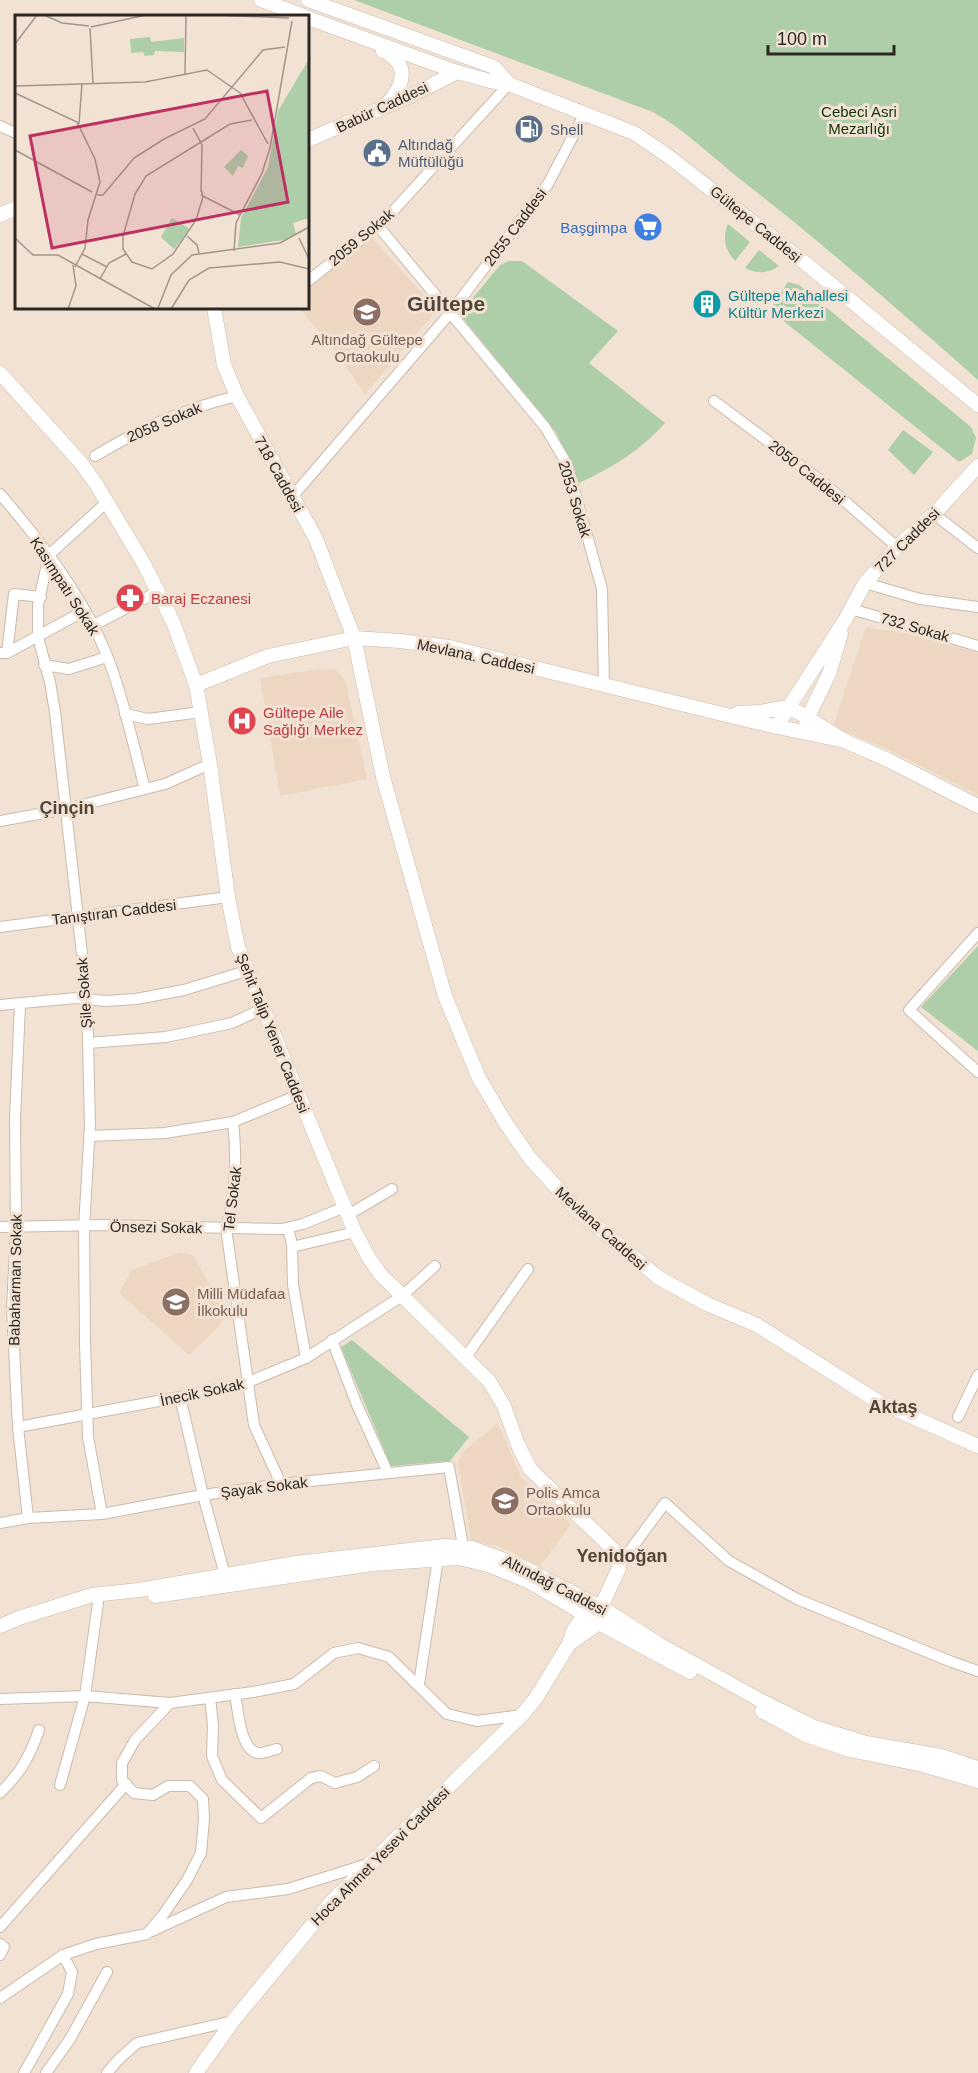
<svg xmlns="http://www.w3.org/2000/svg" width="978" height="2073" font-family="Arial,sans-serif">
<rect width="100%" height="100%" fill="#f2e2d3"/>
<g fill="#edd7c2">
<polygon points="371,237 432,304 432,316 365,394 330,344 299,308 308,308 308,286"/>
<polygon points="866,627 905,633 978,653 978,795 885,748 833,727"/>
<polygon points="320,669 336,670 345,680 367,779 280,796 260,678"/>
<polygon points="180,1252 193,1255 205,1277 229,1311 218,1327 189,1355 119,1293 132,1270"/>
<polygon points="498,1423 521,1477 571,1524 540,1566 498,1546 471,1541 458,1460 467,1448"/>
</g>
<g fill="#adcea8">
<path d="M354 0H978V380C900 311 822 243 740 179 711 156 685 130 653 112Z"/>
<path d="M728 224 750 242 735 261C725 250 722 238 728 224Z"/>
<path d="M759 250 779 266C767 274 757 274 745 268Z"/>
<path d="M509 261H522L618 331 589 363 665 423C641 450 612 468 579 483L556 432 462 317 463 310 500 265Z"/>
<polygon points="788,282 799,285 971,427 976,438 972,454 959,462 770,310"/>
<polygon points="903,430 933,452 914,475 888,450"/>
<polygon points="978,946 978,1051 921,1007"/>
<polygon points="352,1340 469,1437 450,1461 391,1466 341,1347"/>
</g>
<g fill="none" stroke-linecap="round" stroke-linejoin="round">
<g stroke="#cabbac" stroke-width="12">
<g id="street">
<polyline points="0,126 16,133"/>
<polyline points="378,226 545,427 567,464 602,589 604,686"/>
<polyline points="308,281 385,220 509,84"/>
<polyline points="714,401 824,483 897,547"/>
<path d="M95 456C142 428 183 409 237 396"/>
<path d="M0 494C39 539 83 597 106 653 123 696 133 744 145 789"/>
<polyline points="292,497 451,312 548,184 585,113"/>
<polyline points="934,514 978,548"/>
<polyline points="865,583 920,599 978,607"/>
<polyline points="851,609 978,646"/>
<polyline points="92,626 159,591"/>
<polyline points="0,653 7,653 84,611"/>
<polyline points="7,653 14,594 41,597"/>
<polyline points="44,665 69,669 107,657"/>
<polyline points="125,714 148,719 201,712"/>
<polyline points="0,821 66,809 165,784 210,764"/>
<polyline points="0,927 228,897"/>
<polyline points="978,933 909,1010 978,1072"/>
<polyline points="20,1004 15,1119 16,1228 12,1309 18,1427 28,1518"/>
<polyline points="0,1005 76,998 105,1001 136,999 184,990 246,971"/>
<polyline points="88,1043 166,1037 232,1023 262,1009"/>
<path d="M233 1122C237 1160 236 1191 226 1228L254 1425 281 1484"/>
<polyline points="90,1136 165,1133 233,1122 298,1095"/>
<polyline points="348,1215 392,1189"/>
<polyline points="0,1227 101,1225 282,1229 303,1224 345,1207"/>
<polyline points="288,1228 292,1244 293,1285 306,1358"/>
<polyline points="292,1247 355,1232"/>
<polyline points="332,1340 357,1405 388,1473"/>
<polyline points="465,1358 528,1269"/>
<polyline points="180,1397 203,1495 225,1575"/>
<polyline points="958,1417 978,1375"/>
<polyline points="18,1427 180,1397 246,1383 306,1358 402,1296 435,1266"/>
<polyline points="102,1514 88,1437 85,1343 84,1227 90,1125 87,999 55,712 50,682 38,637 38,605 49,555 107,502"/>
<polyline points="0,1523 28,1518 102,1514 203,1495 281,1484 449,1467 463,1546"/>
<polyline points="620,1564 665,1503 729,1561 797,1599 952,1662 978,1671"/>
<polyline points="419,1684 438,1559"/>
<path d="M235 1694C238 1709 240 1750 258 1753 263 1754 271 1750 277 1749"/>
<polyline points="210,1698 213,1725 212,1756 222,1780 261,1818 311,1778 321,1776 335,1783 357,1777 374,1766"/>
<polyline points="0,1699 85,1696 170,1703 253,1692 294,1684 334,1653 358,1648 389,1657 447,1714 477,1721 522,1715"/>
<polyline points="60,1785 85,1696 98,1603"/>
<path d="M0 1793C21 1772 29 1758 39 1730"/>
<polyline points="0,1927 126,1784"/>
<polyline points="152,1931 226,1897 288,1889 371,1863"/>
<polyline points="0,1944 4,1947 0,1955"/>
<polyline points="0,1998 63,1955 96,1944 147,1934 163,1915 187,1880 201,1853 204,1819 203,1799 190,1786 168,1786 153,1795 134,1793 122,1780 122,1763 135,1740 170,1703"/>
<polyline points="24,2073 68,1994 72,1972 63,1955"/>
<polyline points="46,2073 70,2039 107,1972"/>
<polyline points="107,2073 118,2060 137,2043 233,2021"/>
</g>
</g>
<g stroke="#cabbac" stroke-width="15">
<g id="secondary">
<polyline points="261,0 304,16"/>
<polyline points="308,0 494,67 509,84"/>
<polyline points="308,18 457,72 490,81 509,84 634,133 668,156 804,262 978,405"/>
<path d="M383 51C411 64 404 86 386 105"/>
<polyline points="308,140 410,96 457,72"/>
<polyline points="0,215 16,208"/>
<polyline points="214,308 224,365 237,396 316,539 354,638 383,777 445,996 478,1076 503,1119 529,1157 577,1210 659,1278 707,1304 757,1325 877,1401 978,1446"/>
<polyline points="0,373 81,463 96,484 144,564 173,622 196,685 210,764 228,897 238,947 354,1230 369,1258 381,1275 489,1381 504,1406 518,1445 530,1469 618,1554 619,1568 601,1607"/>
<polyline points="196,685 268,656 354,638 400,641 449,647 755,722 845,741"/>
<polyline points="738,713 760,712 782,708 798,712 845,741 888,760 978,806"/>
<polyline points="806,725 808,717 829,674 841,634"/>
<polyline points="776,727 845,620 865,583 897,547 934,514 978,466"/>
<polyline points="155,1596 372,1564 459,1558 488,1565 528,1581 599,1623 690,1672"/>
<polyline points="0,1626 19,1618 92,1595 139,1590 296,1563 445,1546 472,1548 523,1567 604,1609 657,1643 758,1699 814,1727 866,1743 941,1756 978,1768"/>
<polyline points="569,1644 599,1623 601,1617"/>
<polyline points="762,1711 806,1735 850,1750 923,1765 978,1781"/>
<polyline points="196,2073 233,2021 332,1901 522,1715 536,1698 569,1644 573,1631 590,1608"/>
</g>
</g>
<use href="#street" stroke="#fff" stroke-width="10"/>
<use href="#secondary" stroke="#fff" stroke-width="14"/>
</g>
<defs>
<g id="fuel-disc" transform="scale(1.5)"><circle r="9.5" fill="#5c6f8a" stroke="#f2e2d3"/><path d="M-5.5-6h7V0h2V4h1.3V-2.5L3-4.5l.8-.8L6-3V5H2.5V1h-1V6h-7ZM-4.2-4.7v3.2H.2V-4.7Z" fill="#fff"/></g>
<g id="civic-disc" transform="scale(1.5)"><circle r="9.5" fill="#5c6f8a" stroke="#f2e2d3"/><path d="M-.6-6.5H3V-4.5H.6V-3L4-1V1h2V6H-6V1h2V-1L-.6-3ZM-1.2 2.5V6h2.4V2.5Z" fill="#fff"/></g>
<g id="supermarket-disc" transform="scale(1.5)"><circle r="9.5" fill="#3f7fe0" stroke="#f2e2d3"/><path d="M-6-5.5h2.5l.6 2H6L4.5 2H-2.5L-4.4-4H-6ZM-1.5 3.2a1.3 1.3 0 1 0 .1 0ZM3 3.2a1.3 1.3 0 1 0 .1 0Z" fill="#fff"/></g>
<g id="building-disc" transform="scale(1.5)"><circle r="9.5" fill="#0f9aa8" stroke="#f2e2d3"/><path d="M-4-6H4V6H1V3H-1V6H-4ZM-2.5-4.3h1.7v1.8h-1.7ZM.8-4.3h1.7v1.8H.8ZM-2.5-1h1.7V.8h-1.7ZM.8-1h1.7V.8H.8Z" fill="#fff"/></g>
<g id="school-disc" transform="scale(1.5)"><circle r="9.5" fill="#8d6e63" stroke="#f2e2d3"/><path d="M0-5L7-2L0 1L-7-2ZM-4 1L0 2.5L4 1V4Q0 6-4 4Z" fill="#fff"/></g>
<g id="pharmacy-disc" transform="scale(1.5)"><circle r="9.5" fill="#e0444e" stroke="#f2e2d3"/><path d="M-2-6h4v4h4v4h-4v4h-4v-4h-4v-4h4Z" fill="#fff"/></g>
<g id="hospital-disc" transform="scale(1.5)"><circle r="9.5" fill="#e0444e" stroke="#f2e2d3"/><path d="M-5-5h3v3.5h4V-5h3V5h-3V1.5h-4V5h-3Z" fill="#fff"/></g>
</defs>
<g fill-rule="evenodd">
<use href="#fuel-disc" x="529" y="129"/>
<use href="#civic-disc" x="377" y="153"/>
<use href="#supermarket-disc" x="648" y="227"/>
<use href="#building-disc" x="707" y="304"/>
<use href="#school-disc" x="367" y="312"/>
<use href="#pharmacy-disc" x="130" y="598"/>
<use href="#hospital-disc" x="242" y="721"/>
<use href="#school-disc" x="176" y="1302"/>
<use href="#school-disc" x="505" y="1501"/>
</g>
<g text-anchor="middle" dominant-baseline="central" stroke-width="6" stroke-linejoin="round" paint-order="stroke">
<g font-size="15" fill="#2d2722" stroke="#f2e2d3">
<text transform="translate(382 107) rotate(-25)">Babür Caddesi</text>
<text transform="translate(756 224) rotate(39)">Gültepe Caddesi</text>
<text transform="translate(515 227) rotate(-53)">2055 Caddesi</text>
<text transform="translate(361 237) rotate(-40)">2059 Sokak</text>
<text transform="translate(164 422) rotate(-23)">2058 Sokak</text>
<text transform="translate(807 472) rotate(39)">2050 Caddesi</text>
<text transform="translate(279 474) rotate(61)">718 Caddesi</text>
<text transform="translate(575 499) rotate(73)">2053 Sokak</text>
<text transform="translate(907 540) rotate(-45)">727 Caddesi</text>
<text transform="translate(65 586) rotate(57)">Kasımpatı Sokak</text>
<text transform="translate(915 627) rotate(16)">732 Sokak</text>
<text transform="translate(476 656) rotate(12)">Mevlana. Caddesi</text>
<text transform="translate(114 912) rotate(-7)">Tanıştıran Caddesi</text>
<text transform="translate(84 993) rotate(-94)">Şile Sokak</text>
<text transform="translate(273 1033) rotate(68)">Şehit Talip Yener Caddesi</text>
<text transform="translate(232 1199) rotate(-83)">Tel Sokak</text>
<text transform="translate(156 1227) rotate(1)">Önsezi Sokak</text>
<text transform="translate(601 1228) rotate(42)">Mevlana Caddesi</text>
<text transform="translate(15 1280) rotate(-89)">Babaharman Sokak</text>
<text transform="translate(202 1392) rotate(-12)">İnecik Sokak</text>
<text transform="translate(264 1487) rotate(-7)">Şayak Sokak</text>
<text transform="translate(555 1585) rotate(27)">Altındağ Caddesi</text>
<text transform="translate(380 1856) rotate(-45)">Hoca Ahmet Yesevi Caddesi</text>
</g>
<g font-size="15" fill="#0f350a" stroke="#f2e2d3">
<text x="859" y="111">Cebeci Asri<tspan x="859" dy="17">Mezarlığı</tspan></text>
</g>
<g font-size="15" fill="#4e5e75" stroke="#f2e2d3" text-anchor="start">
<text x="550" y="129">Shell</text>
<text x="398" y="144">Altındağ<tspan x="398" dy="17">Müftülüğü</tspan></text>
</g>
<g font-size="15" fill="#366cbe" stroke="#f2e2d3" text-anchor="end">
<text x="627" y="227">Başgimpa</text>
</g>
<g font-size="15" fill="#0d838f" stroke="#f2e2d3" text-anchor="start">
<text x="728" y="295">Gültepe Mahallesi<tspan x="728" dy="17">Kültür Merkezi</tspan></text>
</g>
<g font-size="15" fill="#785e54" stroke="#f2e2d3" text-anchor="start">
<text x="367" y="339" text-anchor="middle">Altındağ Gültepe<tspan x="367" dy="17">Ortaokulu</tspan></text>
<text x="197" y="1293">Milli Müdafaa<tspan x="197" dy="17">İlkokulu</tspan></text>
<text x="526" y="1492">Polis Amca<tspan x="526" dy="17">Ortaokulu</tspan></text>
</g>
<g font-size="15" fill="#be3a42" stroke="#f2e2d3" text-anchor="start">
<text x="151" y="598">Baraj Eczanesi</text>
<text x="263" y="712">Gültepe Aile<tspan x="263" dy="17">Sağlığı Merkez</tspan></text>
</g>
<g font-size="18" font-weight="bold" fill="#534639" stroke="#f2e2d3">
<text x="67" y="808">Çinçin</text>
<text x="893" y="1407">Aktaş</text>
<text x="622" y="1556">Yenidoğan</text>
</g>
<g font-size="21" font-weight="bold" fill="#534639" stroke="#f2e2d3">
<text x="446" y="303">Gültepe</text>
</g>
</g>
<g transform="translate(15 15)">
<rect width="294" height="294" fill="#f2e2d3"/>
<path d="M135 22 136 27 169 23V37L140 36 139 40 130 41 128 37 116 38 115 24ZM294 44V203L278 208 281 219 269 225 223 232 226 203 253 152 263 96ZM226 135 233 141 228 153 223 151 218 161 209 152ZM157 203 175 214 159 234 146 222Z" fill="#adcea8"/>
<path fill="none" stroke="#a3978c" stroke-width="1.5" d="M29 0 47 8 74 11M201 0 274 3M76 12 131 0M75 13 78 68M0 29 22 0M170 59 171 0M1 71 130 67 192 55 225 78 253 129M0 78 62 107 80 144 85 167 73 205 70 233 60 252M64 109 67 68M178 113 187 130 186 177M0 135 77 177M186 174 188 182 181 205 158 239 137 254 117 247 108 234V221L120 179 131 161 215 109 237 105M82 180H88L119 143 149 124 190 104 248 35 270 32M186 180 225 200M172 221 182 230 184 238M0 223 18 240H43L140 294M284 223 294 244M219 236 221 208 247 158 255 133 277 6M67 239 92 252M85 264 94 248 111 239M143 293 156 260 177 240 265 228 294 212M53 294 61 271 58 250M156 294 174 265 194 253 265 247 294 254"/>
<path fill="#bd3062" fill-opacity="0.15" stroke="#bd3062" stroke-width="3" d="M252 76 273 187 37 233 15 121Z"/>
<rect width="294" height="294" fill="none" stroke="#2d2722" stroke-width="3"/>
</g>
<path d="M768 45v9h126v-9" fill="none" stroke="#2d2722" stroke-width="3"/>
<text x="777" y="45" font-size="18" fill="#2d2722" stroke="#f2e2d3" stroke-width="4.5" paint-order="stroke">100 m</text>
</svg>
